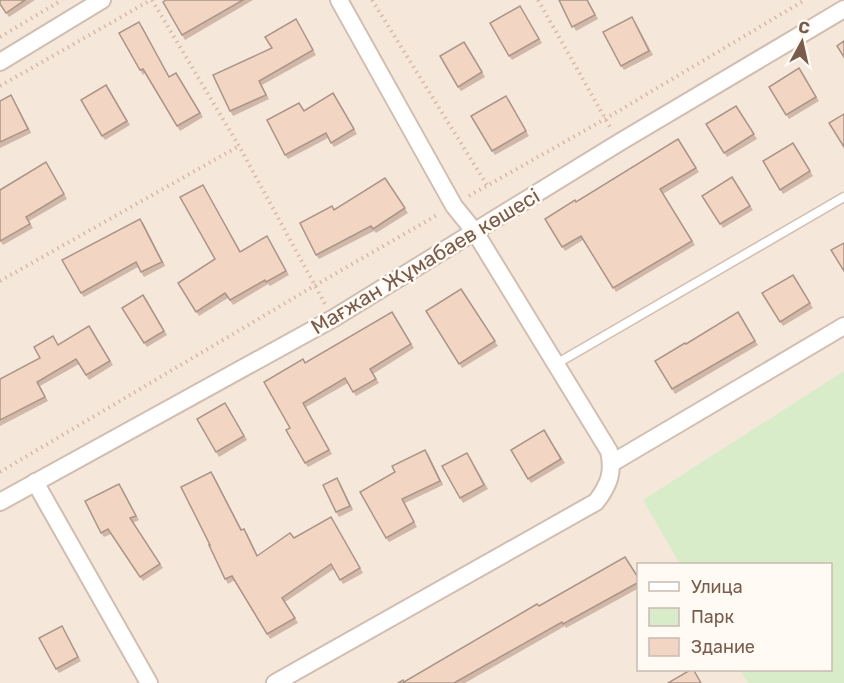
<svg xmlns="http://www.w3.org/2000/svg" width="844" height="683" font-family="Rubik,sans-serif">
<rect width="100%" height="100%" fill="#fdf6ec"/>
<path fill="#f5e8da" fill-rule="evenodd" d="M0 0H844V683H0ZM638 564H830V670H638Z"/>
<polygon fill="#d8ecc9" points="844,371 844,683 748,683 740,670 830,670 830,564 680,564 643,500"/>
<g fill="none" stroke-linecap="round" stroke-linejoin="round">
<g stroke="#d1beb0" stroke-width="11">
<polyline id="lane" points="556,364 844,197"/>
</g>
<g stroke="#d1beb0" stroke-width="20">
<g id="street">
<polyline points="0,62 102,0"/>
<polyline points="612,463 844,326"/>
<polyline points="35,482 149,683"/>
<polyline points="0,502 334,318 620,142 844,9"/>
<path d="M275 683 596 502C609 485 614 472 609 451L475 232 454 206 339 0"/>
</g>
</g>
<g stroke="#d9b8a5" stroke-width="4" stroke-dasharray="1.5 4.5" stroke-linecap="butt">
<polyline points="152,0 239,146 325,304"/>
<polyline points="372,0 487,185"/>
<polyline points="538,0 610,127"/>
<polyline points="0,37 62,0"/>
<polyline points="0,86 151,0"/>
<polyline points="469,196 605,119 805,0"/>
<polyline points="0,281 239,146"/>
<polyline points="0,472 314,286 439,214"/>
</g>
<use href="#lane" stroke="#fff" stroke-width="8"/>
<use href="#street" stroke="#fff" stroke-width="16"/>
</g>
<g fill="#d1b7a8">
<polygon points="0,0 35,0 9,17 0,4"/>
<polygon points="166,0 253,0 185,40 182,35"/>
<polygon points="559,0 588,0 598,19 576,31"/>
<polygon points="520,6 542,43 512,60 509,56"/>
<polygon points="635,21 653,55 624,70 621,66"/>
<polygon points="299,24 316,55 262,85 269,99 233,116 230,111 272,48"/>
<polygon points="142,26 169,76 179,77 203,117 180,131 145,73 143,75 140,70"/>
<polygon points="467,46 485,77 461,91 458,87"/>
<polygon points="799,68 819,101 789,119 769,87"/>
<polygon points="109,89 130,125 105,140 102,136"/>
<polygon points="333,93 357,134 334,147 328,138 288,159 285,155 304,110"/>
<polygon points="14,100 31,133 0,148 0,101"/>
<polygon points="509,100 529,136 495,155 492,151"/>
<polygon points="736,106 757,139 727,157 706,124"/>
<polygon points="678,139 699,172 663,194 695,245 616,292 583,240 565,251 545,219 576,202"/>
<polygon points="793,143 813,176 783,194 763,161"/>
<polygon points="49,167 67,199 29,221 33,228 3,245 0,241 0,190"/>
<polygon points="732,177 753,210 723,228 702,196"/>
<polygon points="385,178 408,213 376,233 374,231 319,259 316,255 334,210"/>
<polygon points="203,185 241,252 270,241 289,275 270,286 268,284 233,305 228,298 199,316 178,283 215,259"/>
<polygon points="143,223 165,266 144,277 138,267 84,297 81,293"/>
<polygon points="793,275 813,308 783,326 762,293"/>
<polygon points="461,289 498,346 462,368 426,311"/>
<polygon points="146,299 167,335 147,347 144,343"/>
<polygon points="392,312 414,348 373,374 379,383 356,396 348,383 306,407 332,454 308,467 305,463 290,428 305,363"/>
<polygon points="738,312 758,345 675,394 655,361 686,344"/>
<polygon points="92,330 113,365 89,380 79,364 40,386 48,401 0,426 0,379 40,358 59,344"/>
<polygon points="228,407 247,440 219,457 216,452"/>
<polygon points="544,430 565,463 531,483 528,479"/>
<polygon points="425,450 443,485 405,503 417,527 389,542 386,538 395,472"/>
<polygon points="470,457 488,489 463,503 460,498"/>
<polygon points="211,472 242,530 247,533 258,556 294,538 334,522 363,573 343,584 334,569 285,602 298,623 270,639 235,580 228,584 225,579 210,545"/>
<polygon points="337,478 340,483 353,510 339,517 336,512"/>
<polygon points="122,488 139,520 133,523 163,568 143,581 111,534 104,537 101,533"/>
<polygon points="639,579 639,588 566,628 565,626 465,683 398,683 404,682 539,606"/>
<polygon points="65,631 81,661 59,673 56,669"/>
</g>
<g fill="#aa9588">
<polygon points="11,95 14,100 31,133 28,129"/>
<polygon points="140,219 143,223 165,266 162,262"/>
<polygon points="425,450 428,454 443,485 440,481"/>
<polygon points="211,472 214,476 244,535 241,530"/>
<polygon points="337,478 340,483 353,510 350,506"/>
</g>
<g fill="#f3d5c3" stroke="#aa9588" stroke-width="1.5">
<polygon points="0,0 25,0 6,13 0,4"/>
<polygon points="166,0 243,0 182,35 163,2"/>
<polygon points="559,0 587,0 595,15 572,27"/>
<polygon points="520,6 539,39 509,56 490,23"/>
<polygon points="632,17 649,51 621,66 603,32"/>
<polygon points="296,19 313,50 259,81 266,95 230,111 213,75 272,48 265,37"/>
<polygon points="139,22 169,77 176,73 200,113 177,126 143,69 140,70 119,33"/>
<polygon points="844,41 844,57 837,46"/>
<polygon points="464,42 482,72 458,87 440,56"/>
<polygon points="799,68 816,97 786,115 769,87"/>
<polygon points="106,85 127,121 102,136 81,100"/>
<polygon points="333,93 354,129 331,143 326,133 285,155 267,120 299,103 304,111"/>
<polygon points="11,95 28,129 0,142 0,101"/>
<polygon points="506,96 526,131 492,151 471,116"/>
<polygon points="736,106 754,134 724,153 706,124"/>
<polygon points="844,114 844,147 829,123"/>
<polygon points="678,139 696,168 660,189 692,241 613,288 581,236 562,247 545,219 575,200 576,202"/>
<polygon points="793,143 810,171 780,190 763,161"/>
<polygon points="46,162 64,194 26,217 30,224 0,241 0,190"/>
<polygon points="732,177 750,206 720,224 702,196"/>
<polygon points="385,178 405,208 373,229 371,226 316,255 300,223 332,206 334,210"/>
<polygon points="203,185 240,252 267,236 286,271 266,282 265,280 230,300 225,293 196,312 178,283 215,259 180,197"/>
<polygon points="140,219 162,262 141,272 136,262 81,293 62,260"/>
<polygon points="844,243 844,271 831,250"/>
<polygon points="793,275 810,303 780,322 762,293"/>
<polygon points="461,289 495,341 459,364 426,311"/>
<polygon points="143,295 164,331 144,343 122,308"/>
<polygon points="392,312 411,344 370,369 376,379 353,392 345,378 303,403 329,450 305,463 286,430 290,428 264,382 303,359 305,363"/>
<polygon points="738,312 755,341 672,389 655,361 685,343 686,344"/>
<polygon points="89,326 110,361 86,375 76,359 37,382 45,397 0,420 0,379 40,358 34,347 53,336 58,345"/>
<polygon points="225,403 244,436 216,452 197,419"/>
<polygon points="544,430 561,459 528,479 511,450"/>
<polygon points="425,450 440,481 402,499 414,522 386,538 360,492 395,472 392,466"/>
<polygon points="467,453 484,485 460,498 442,466"/>
<polygon points="211,472 241,530 244,529 257,556 290,533 294,538 331,517 360,568 340,580 331,564 282,598 295,618 267,634 232,576 225,579 209,545 210,545 181,487"/>
<polygon points="337,478 350,506 336,512 323,485"/>
<polygon points="119,484 136,516 130,518 160,564 140,577 108,529 101,533 85,501"/>
<polygon points="625,557 639,579 639,582 563,624 562,622 454,683 398,683 403,680 404,682 537,604 539,606"/>
<polygon points="62,626 78,657 56,669 39,638"/>
<polygon points="692,669 693,669 701,683 668,683"/>
</g>
<g text-anchor="middle" dominant-baseline="central" stroke-width="5" stroke-linejoin="round" paint-order="stroke">
<g font-size="21" fill="#7a5c4d" stroke="#fffaf3">
<text transform="translate(425 261) rotate(-31)">Мағжан Жұмабаев көшесі</text>
</g>
</g>
<rect x="637" y="563" width="195" height="108" fill="#fffaf3" stroke="#cabbb1" stroke-width="1.5"/>
<rect x="649" y="582" width="30" height="9" fill="#ffffff" stroke="#cabbb1" stroke-width="1.5"/>
<text x="691" y="593" font-size="18" fill="#7a5c4d">Улица</text>
<rect x="649" y="608" width="30" height="18" fill="#d8ecc9" stroke="#cabbb1" stroke-width="1.5"/>
<text x="691" y="623" font-size="18" fill="#7a5c4d">Парк</text>
<rect x="649" y="638" width="30" height="18" fill="#f3d5c3" stroke="#cabbb1" stroke-width="1.5"/>
<text x="691" y="653" font-size="18" fill="#7a5c4d">Здание</text>
<g transform="translate(802 42) rotate(8)" stroke="#fffaf3" stroke-width="4.5" paint-order="stroke">
<path d="M0-4.5L10 22L0 15L-10 22Z" fill="#7a5c4d"/>
<text y="-9" font-size="16" font-weight="bold" text-anchor="middle" fill="#7a5c4d">С</text>
</g>
</svg>
